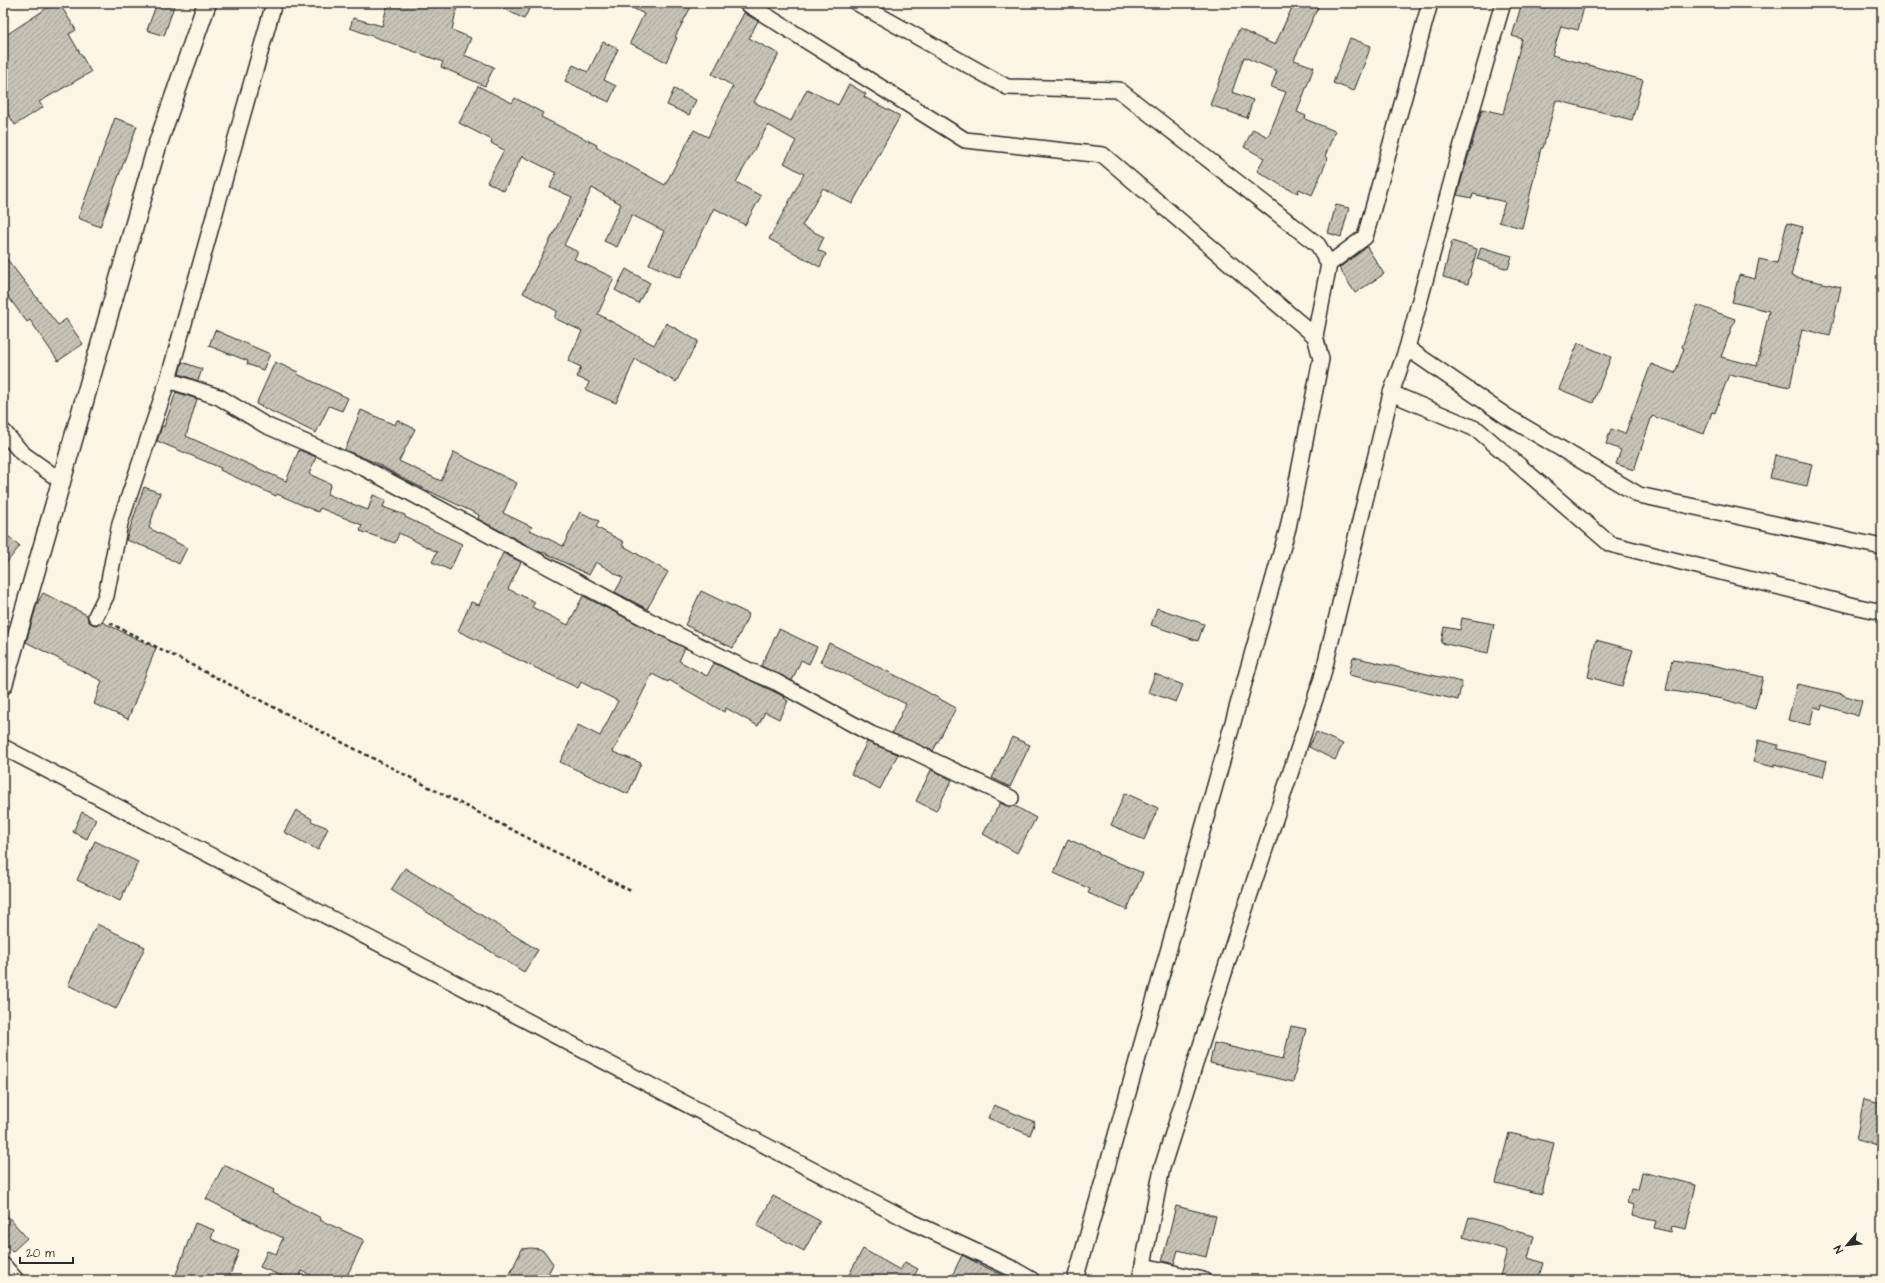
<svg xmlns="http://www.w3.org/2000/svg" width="1885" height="1283" font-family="'Architects Daughter',sans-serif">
<defs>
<pattern id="building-hatch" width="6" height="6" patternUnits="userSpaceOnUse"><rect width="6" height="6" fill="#c8c3b7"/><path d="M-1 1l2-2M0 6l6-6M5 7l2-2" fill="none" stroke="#a39f95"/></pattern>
</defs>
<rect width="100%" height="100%" fill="#fcf5e5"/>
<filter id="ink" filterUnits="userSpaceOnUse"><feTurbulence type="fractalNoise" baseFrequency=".025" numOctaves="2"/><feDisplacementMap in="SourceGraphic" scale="8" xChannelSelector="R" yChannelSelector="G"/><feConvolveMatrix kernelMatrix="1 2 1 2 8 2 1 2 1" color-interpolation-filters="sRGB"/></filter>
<g filter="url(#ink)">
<g fill="url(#building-hatch)" stroke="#2b2b2b">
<polygon points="55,3 59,3 76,30 69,34 91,72 39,102 43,107 15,125 3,106 3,37"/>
<polygon points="157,3 175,3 164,36 147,30"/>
<polygon points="388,3 445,3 457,6 452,30 471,38 464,55 494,67 485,86 441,67 443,62 350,28 353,18 382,26"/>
<polygon points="493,3 532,3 524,19"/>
<polygon points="623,3 693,3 675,37 677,38 666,62 630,43 644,14"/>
<polygon points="1294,3 1320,3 1294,60 1314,67 1297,112 1306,116 1305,119 1335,131 1325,156 1328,158 1312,195 1299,189 1298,193 1284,187 1257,171 1264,158 1244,147 1253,129 1268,137 1286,92 1271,87 1277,71 1244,57 1232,92 1253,100 1247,118 1210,105 1239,29 1275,45"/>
<polygon points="1522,3 1530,3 1545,8 1547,3 1585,3 1578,30 1561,26 1552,55 1643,80 1632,120 1556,100 1543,148 1541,148 1522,228 1499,222 1505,202 1473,194 1472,198 1457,195 1482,109 1503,114 1522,39 1512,36"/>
<polygon points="744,13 758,21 749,38 779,54 754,102 791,121 807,89 838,105 849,84 866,94 864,97 900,116 852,204 823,188 802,226 824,237 818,250 826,254 820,267 769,239 804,174 784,163 796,141 768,125 736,182 761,196 745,225 714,208 680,278 649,264 664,231 632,215 617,247 604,241 621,204 592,188 564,245 578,252 574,259 614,278 598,314 654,345 666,323 698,341 676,382 635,359 616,403 586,390 589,382 577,377 581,367 568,361 582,331 554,318 557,311 523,293 572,197 550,187 556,173 522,156 504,191 487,182 504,150 491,143 492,140 459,123 478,86 512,103 515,98 543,113 541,117 597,145 596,147 608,154 665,185 694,130 708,137 733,86 712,74"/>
<polygon points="1350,38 1371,46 1354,91 1333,83"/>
<polygon points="603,42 618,49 604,80 616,86 609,102 565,81 573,65 588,72"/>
<polygon points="674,89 696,100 689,115 667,105"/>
<polygon points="115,118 137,126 100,227 78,218"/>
<polygon points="1336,205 1349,208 1341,237 1328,233"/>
<polygon points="1787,223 1803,227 1791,276 1841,287 1830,336 1802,329 1790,387 1729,374 1715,413 1712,412 1704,434 1652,416 1634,470 1616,464 1621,450 1606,444 1611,429 1625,434 1651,364 1675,373 1684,348 1682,347 1697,305 1735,319 1721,357 1757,366 1769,311 1732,302 1739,275 1755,279 1759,259 1777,263"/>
<polygon points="1452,241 1477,249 1468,284 1443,277"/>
<polygon points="1367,247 1384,274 1355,293 1339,268"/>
<polygon points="1481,247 1512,256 1508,269 1477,259"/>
<polygon points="3,254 58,325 66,319 83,344 58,361 30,320 27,322 3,290"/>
<polygon points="626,269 650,283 638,303 615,290"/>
<polygon points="215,330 270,354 263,370 247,364 248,361 209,346"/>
<polygon points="1578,343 1611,357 1593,403 1559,389"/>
<polygon points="182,362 202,369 198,381 179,374"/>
<polygon points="275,362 298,372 297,374 348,398 342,411 329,406 316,433 256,404"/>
<polygon points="176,392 197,399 186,436 286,481 299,450 316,457 309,474 331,484 327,494 368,510 373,495 386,500 383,507 405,515 405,517 462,544 450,570 432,562 437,552 399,533 395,543 360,531 362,525 320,508 318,512 277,494 276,496 220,470 221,468 157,441 162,426 164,427"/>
<polygon points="361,410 395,425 397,420 415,429 399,461 441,481 454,452 517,483 503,513 532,527 530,530 563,546 580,512 599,521 596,527 624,542 622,545 668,572 647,609 615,592 623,578 596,562 589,575 543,552 542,553 478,519 479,515 410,482 376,463 345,450"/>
<polygon points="1775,455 1812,464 1807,486 1770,478"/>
<polygon points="144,487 160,493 149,528 187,548 179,564 151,549 126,540"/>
<polygon points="3,532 20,546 3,567"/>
<polygon points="503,553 521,562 508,589 535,602 532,607 568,625 583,596 685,648 679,661 707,676 714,663 785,697 784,698 788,701 779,719 765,712 758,726 726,708 724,712 669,680 668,682 652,674 613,752 641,763 628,794 560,762 578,725 600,736 618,701 581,682 578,688 458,631 471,602 479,605"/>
<polygon points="701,591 749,614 733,648 685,625"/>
<polygon points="43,593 87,615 88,621 92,624 97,625 102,622 156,648 128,719 94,704 102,681 26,642 37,604"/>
<polygon points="1157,608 1204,624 1198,641 1151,625"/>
<polygon points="1462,618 1494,624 1488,653 1441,643 1444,627 1460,630"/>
<polygon points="779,629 817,647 809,664 801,660 792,681 761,666"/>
<polygon points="1596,640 1633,650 1622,686 1588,677"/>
<polygon points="829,643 911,683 956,708 933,751 892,733 906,704 820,662"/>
<polygon points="1353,657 1462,682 1458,700 1349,675"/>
<polygon points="1672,660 1717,666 1763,677 1755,709 1723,699 1666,690"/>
<polygon points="1155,674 1183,685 1176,702 1148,692"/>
<polygon points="1797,684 1843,694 1843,695 1862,701 1858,716 1822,705 1821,709 1814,707 1810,725 1788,720"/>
<polygon points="1316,732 1343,744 1335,760 1309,747"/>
<polygon points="1012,737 1030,745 1010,787 992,778"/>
<polygon points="1758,740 1778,745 1778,749 1827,761 1823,777 1774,764 1774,767 1753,762"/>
<polygon points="867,742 898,754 880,789 851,774"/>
<polygon points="931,770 952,780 936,811 916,801"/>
<polygon points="1125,793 1158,808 1144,840 1111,825"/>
<polygon points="1000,803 1007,806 1015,806 1036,818 1017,853 983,834"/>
<polygon points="296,810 312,819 311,821 328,828 318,850 284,832"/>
<polygon points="82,812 96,819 87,839 73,832"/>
<polygon points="1068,839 1099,853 1098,854 1143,873 1127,910 1088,893 1090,889 1054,873"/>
<polygon points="95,841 138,862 120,901 77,880"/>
<polygon points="405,868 538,950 524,972 391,890"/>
<polygon points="97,924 145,947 116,1009 68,985"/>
<polygon points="1291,1026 1306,1029 1293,1082 1210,1063 1214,1043 1283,1059"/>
<polygon points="1864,1099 1882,1103 1882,1146 1856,1140"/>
<polygon points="994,1105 1035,1122 1030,1135 988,1118"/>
<polygon points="1509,1133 1554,1143 1542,1194 1496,1183"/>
<polygon points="224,1165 274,1190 273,1193 321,1218 320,1220 364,1240 345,1280 321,1280 302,1271 298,1280 291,1280 260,1267 267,1251 276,1254 283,1238 206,1199"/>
<polygon points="1642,1172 1696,1185 1686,1229 1672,1226 1671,1232 1654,1228 1656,1221 1632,1216 1634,1205 1627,1203 1631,1189 1638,1190"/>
<polygon points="773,1196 820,1221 804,1251 757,1226"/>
<polygon points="1176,1206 1216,1216 1206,1257 1178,1250 1174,1264 1162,1261"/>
<polygon points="3,1211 27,1238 12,1252 3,1242"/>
<polygon points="1469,1217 1534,1236 1528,1258 1543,1263 1538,1280 1499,1280 1507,1250 1463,1237"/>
<polygon points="195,1223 214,1230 211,1239 239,1251 228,1280 174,1280"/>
<polygon points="530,1248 540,1249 545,1252 553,1264 545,1280 507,1280 522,1249"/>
<polygon points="863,1249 900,1270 905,1262 918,1269 913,1278 918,1280 846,1280"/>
<polygon points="962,1255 981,1265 1013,1280 950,1280"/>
</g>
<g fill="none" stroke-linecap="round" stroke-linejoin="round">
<g stroke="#2b2b2b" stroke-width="18">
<g id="minor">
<polyline points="746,3 965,140 1103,155 1315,336"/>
<polyline points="857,3 1007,87 1119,90 1318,245 1329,264 1315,336 1321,359 1288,528 1075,1280"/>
<polyline points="1329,264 1365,237 1430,3"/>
<polyline points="1407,348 1506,416 1639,495 1882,547"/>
<polyline points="168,380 219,397 265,425 364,468 648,620 748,670 776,682 871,734 911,750 1011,798"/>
<polyline points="1391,393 1478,430 1610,544 1859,607 1882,612"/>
<polyline points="3,431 22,453 61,481"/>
<polyline points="96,616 106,596 120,523 168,380 274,3"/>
<polyline points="3,747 910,1221 1013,1269 1032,1280"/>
<polyline points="3,1265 16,1280"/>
<polyline points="1144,1266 1203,1280"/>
<polyline points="1140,1280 1162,1168 1232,948 1322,678 1391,393 1407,348 1456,165 1503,3"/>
</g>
</g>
<g stroke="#2b2b2b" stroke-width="21">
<polyline id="tertiary" points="3,685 157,146 207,3"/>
</g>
<polyline stroke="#2b2b2b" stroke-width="2.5" stroke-dasharray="4 3" stroke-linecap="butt" points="110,623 631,891"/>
<use href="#minor" stroke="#fcf5e5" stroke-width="15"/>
<use href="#tertiary" stroke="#fcf5e5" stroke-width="18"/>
</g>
</g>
<rect width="1885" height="1283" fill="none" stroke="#fcf5e5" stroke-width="16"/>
<rect x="8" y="8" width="1869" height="1267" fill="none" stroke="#2b2b2b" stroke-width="1.5" filter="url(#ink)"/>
<g transform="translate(1847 1245) rotate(242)" stroke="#fcf5e5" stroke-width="3" paint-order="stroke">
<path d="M0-3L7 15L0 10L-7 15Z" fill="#2b2b2b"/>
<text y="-6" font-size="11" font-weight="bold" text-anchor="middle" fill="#2b2b2b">N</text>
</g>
<path d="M20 1257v6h53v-6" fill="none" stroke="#2b2b2b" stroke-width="2"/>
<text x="26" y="1257" font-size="12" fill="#2b2b2b" stroke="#fcf5e5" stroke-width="3" paint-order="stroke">20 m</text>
</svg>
